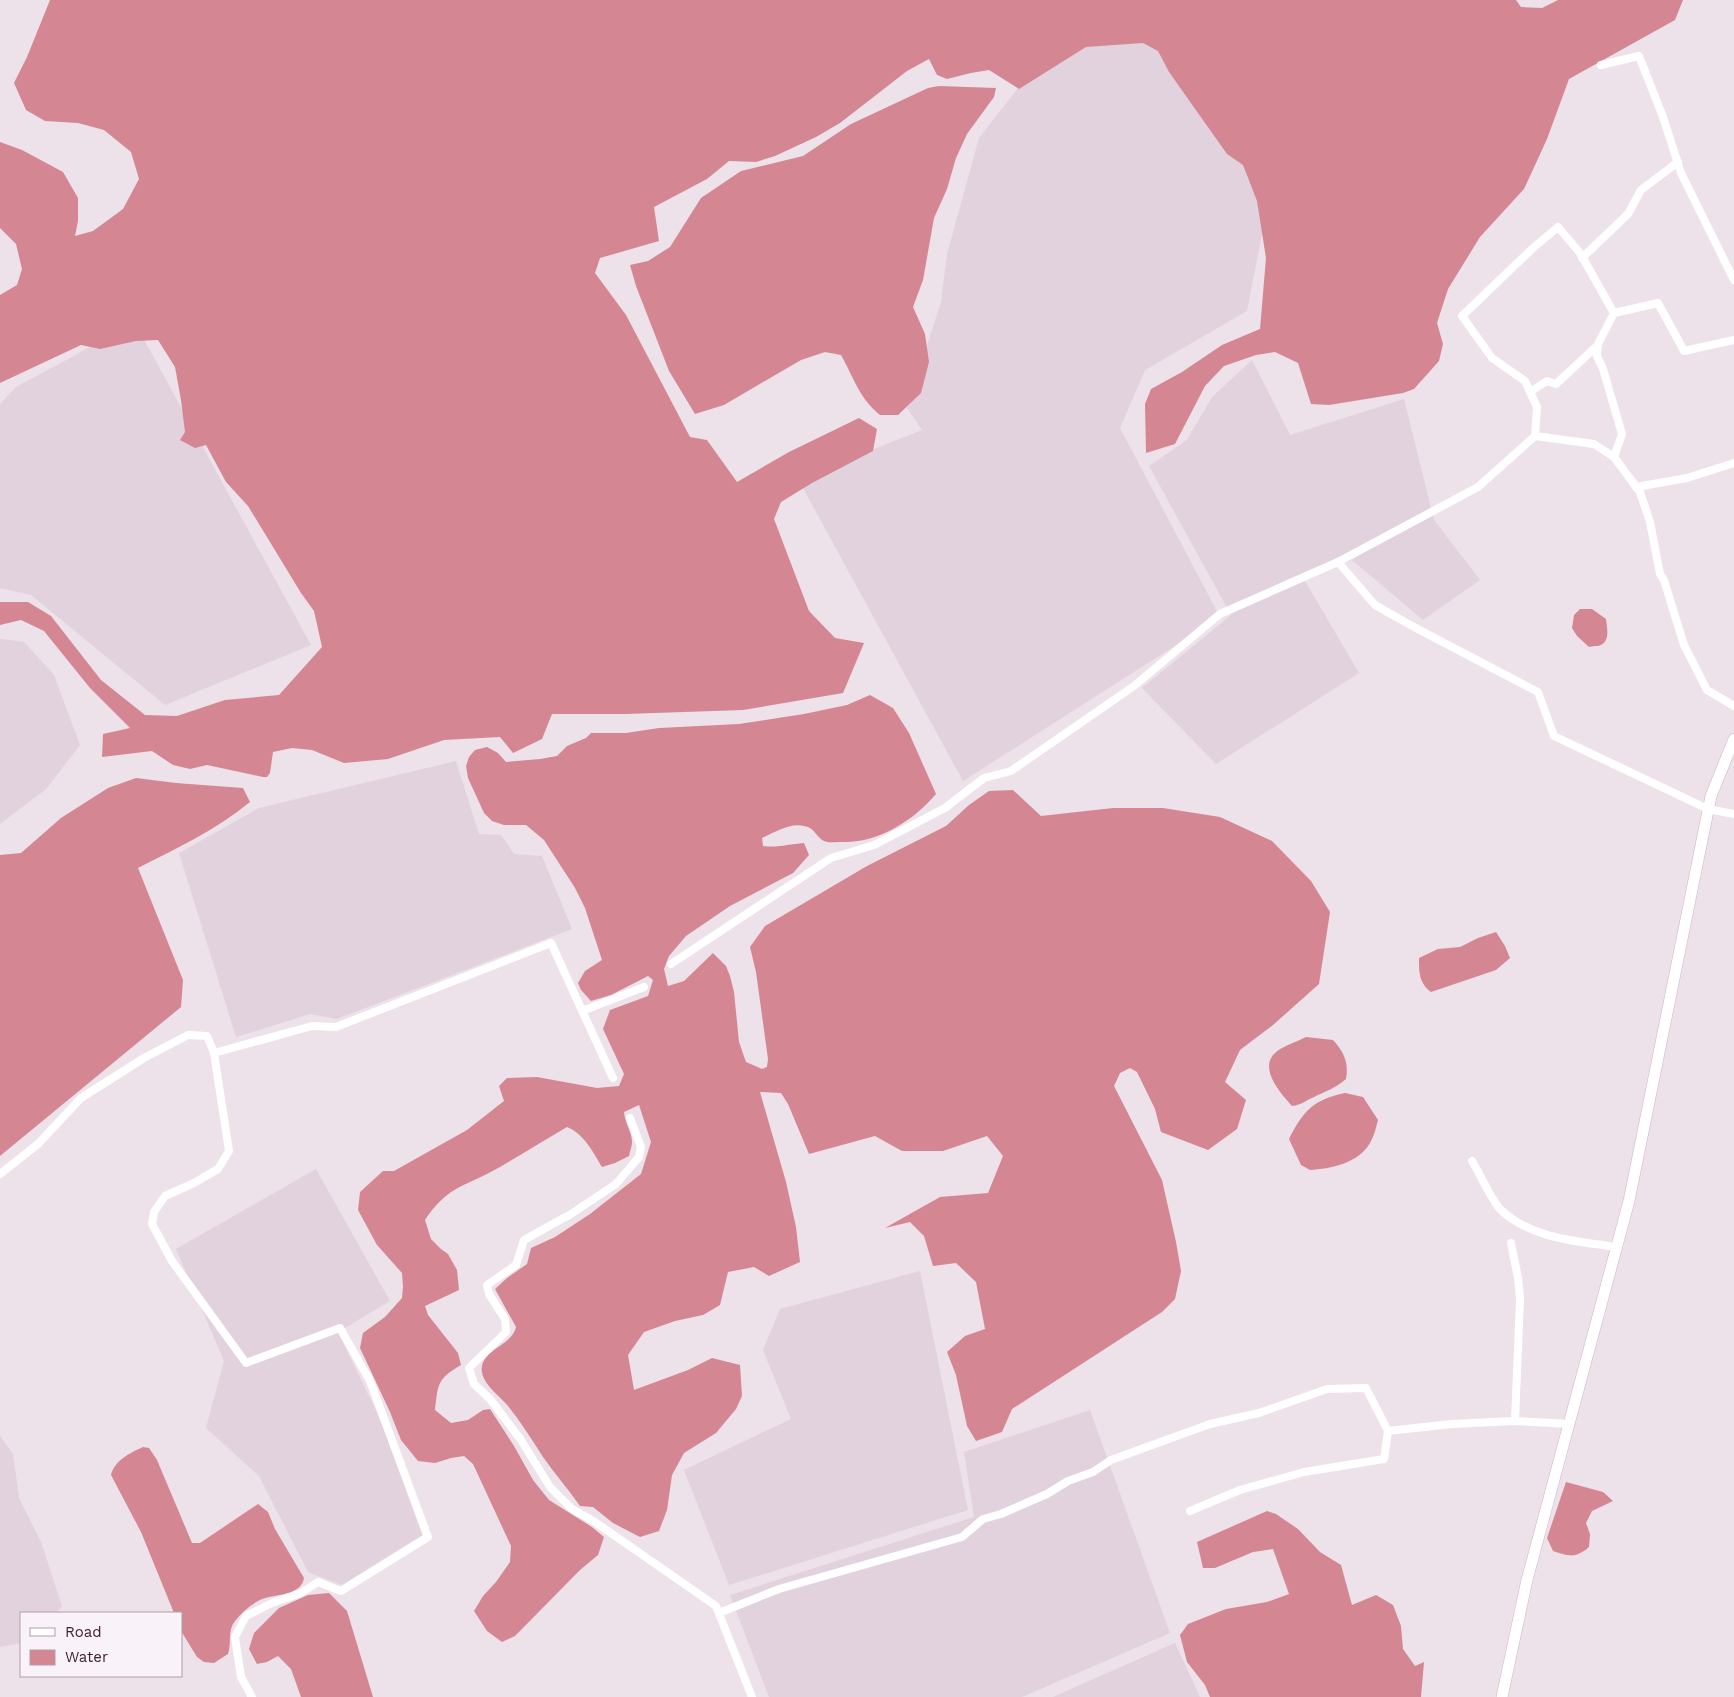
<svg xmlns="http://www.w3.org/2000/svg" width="1734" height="1697" font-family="'Work Sans',sans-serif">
<rect width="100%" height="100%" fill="#ede1ea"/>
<g fill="#e1d2de">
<polygon points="1150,26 1271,188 1247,311 1145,370 1120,428 1220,617 963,781 798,479 922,430 907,408 941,302 947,254 979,138 1040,60"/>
<polygon points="135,323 311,645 165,705 31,595 0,588 0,404 16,387"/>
<polygon points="1252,360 1290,435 1404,399 1434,520 1480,580 1423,620 1352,560 1305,581 1359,673 1216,764 1142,688 1231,615 1149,466 1187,440 1212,397"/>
<polygon points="0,639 24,642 54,675 80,745 46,789 0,824"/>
<polygon points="456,761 479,834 501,835 514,854 542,856 572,929 337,1019 310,1014 236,1037 179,853 259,808"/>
<polygon points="316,1169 390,1301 338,1332 381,1421 422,1535 342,1585 308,1572 259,1476 206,1428 224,1361 176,1249"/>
<polygon points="920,1271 968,1510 729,1585 684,1470 791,1419 763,1350 780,1309"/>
<polygon points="1090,1410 1170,1633 1022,1697 769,1697 730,1595 974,1517 964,1452"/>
<polygon points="0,1436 13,1454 19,1498 41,1542 62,1606 56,1613 21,1613 21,1643 0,1647"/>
<polygon points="1175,1643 1200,1697 1053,1697"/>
</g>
<g fill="#d58693">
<polygon points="50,0 1516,0 1521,7 1542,8 1558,0 1683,0 1675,20 1569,79 1547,139 1524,189 1480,237 1448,289 1437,323 1443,344 1439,361 1414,389 1403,393 1329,405 1311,404 1298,363 1275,352 1256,355 1224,366 1205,386 1175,444 1146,453 1145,404 1151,389 1182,372 1222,345 1260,329 1266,258 1257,201 1243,165 1227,154 1169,72 1158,51 1143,43 1086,47 1019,89 989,70 971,73 947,79 937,75 929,59 907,71 840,123 816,137 775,156 756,162 729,161 707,179 654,207 659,241 600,258 595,273 626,315 690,437 707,440 737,482 789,452 859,418 877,429 873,451 812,483 781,502 774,519 809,611 835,638 864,643 843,693 743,710 625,714 552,714 542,739 513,753 500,737 444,740 388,759 344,763 312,750 292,748 273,752 270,773 267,777 263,777 207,765 190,769 173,765 152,751 102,757 103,734 130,728 90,688 44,631 21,620 0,625 0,602 28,602 51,616 101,680 145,715 177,716 225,700 279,695 322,647 314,611 301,593 248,506 226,482 206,445 195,448 180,440 185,432 181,400 175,367 158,340 136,341 100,349 81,345 0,383 0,295 17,285 22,269 16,244 0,228 0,142 22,150 63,172 78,198 78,221 75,236 93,231 123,209 139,179 131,152 104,130 78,123 45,121 26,110 14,83 27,57"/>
<path d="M939 86 996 88 994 97 967 134 956 158 947 189 934 218 923 280 913 307 925 334 929 362 921 393 898 415H880C859 398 854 378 841 355L825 352 801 360 724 405 695 414 669 371 636 286 630 265 648 261 670 247 701 198 741 171 803 156 851 124 928 88Z"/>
<path d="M1580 609H1592L1606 619C1607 628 1611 643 1598 646 1595 646 1592 646 1589 647L1577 636 1572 628 1574 615Z"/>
<path d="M870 695 893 708 909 733 936 794C913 821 877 844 840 842 835 842 828 843 824 841 819 839 815 831 810 828 794 820 777 831 762 838L763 846C779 848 788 844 804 843L809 855 793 873 730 906 686 936 669 956 664 969 668 986 684 981 713 953 726 966 730 976 734 992 739 1042 746 1062 762 1069 767 1067 768 1059 756 972 750 947 765 926 867 866 946 826 969 805 989 791 1013 790 1041 816 1113 808H1163L1220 817 1272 841 1311 881 1330 912 1319 984 1273 1025 1240 1050 1225 1082 1246 1100 1237 1129 1208 1150 1161 1132 1155 1109 1137 1072 1130 1068 1120 1073 1114 1086 1162 1180 1176 1242 1181 1271 1175 1299 1162 1312 1012 1409 1002 1432 976 1441 967 1426 956 1375 947 1352 965 1336 985 1329 976 1282 956 1263 933 1266 924 1236 910 1222 885 1228 940 1197 988 1193 1003 1156 987 1136 943 1151H902L875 1136 809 1154 788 1104 781 1093 760 1092 786 1182 796 1227 800 1262 769 1276 754 1267 728 1272 720 1305 703 1315 675 1321 644 1332 628 1355 634 1390 688 1370 712 1358 740 1365 742 1396 736 1409 716 1433 684 1453 672 1475 667 1510 659 1531 640 1537 613 1523 593 1507 580 1506C568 1489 555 1474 543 1457 532 1440 521 1422 508 1406 499 1395 479 1382 482 1366 486 1348 512 1345 516 1327L495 1289 507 1278 527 1264 531 1248 555 1237 590 1214 641 1174 651 1142 639 1105 624 1112C625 1124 632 1132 632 1142 632 1146 630 1151 629 1156L615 1163 602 1167C593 1152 584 1134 567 1127 545 1140 522 1154 500 1167 467 1186 448 1185 425 1220L431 1239 441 1249 448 1254 457 1270 459 1290 425 1306 428 1315 458 1353 461 1365C437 1379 438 1384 435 1410L451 1423 468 1420 483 1410 490 1409 514 1446 533 1480 549 1500 592 1527 604 1537 598 1555 580 1570 515 1636 502 1642 487 1631 474 1611 483 1596 496 1582 510 1562 511 1546 473 1464 464 1456 451 1458 435 1463 418 1461 401 1440 390 1412 360 1348 363 1333 385 1317 402 1298 403 1287 402 1273 377 1245 358 1210 360 1192 383 1171H394L467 1130 504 1101 499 1086 507 1078 537 1077 597 1088 619 1086 624 1074 603 1029 610 1010 648 996 653 980 648 976 611 995 591 1001 581 990 578 983 585 971 602 960 585 908 575 888 544 840 526 825H504L492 821 484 813 468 778 466 766 469 757 475 750 487 747 498 753 506 762 540 759 557 756 567 746 586 738 591 733H626L659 728 739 724 804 714 847 705Z"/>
<path d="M136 778 176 783 243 788 250 802C216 830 177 848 138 868L183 980 181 1007 0 1156V855L21 853 61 818 108 788Z"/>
<path d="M1496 932 1505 946 1510 958 1496 970 1431 992C1419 983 1419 972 1419 958L1438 949 1460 947 1478 938Z"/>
<path d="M1306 1037 1333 1040C1344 1052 1349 1063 1346 1079 1336 1088 1326 1091 1314 1097 1306 1100 1302 1105 1292 1106 1282 1095 1259 1070 1274 1054 1281 1046 1297 1042 1306 1037Z"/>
<path d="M1345 1093 1363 1097 1378 1120C1376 1128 1374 1136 1370 1143 1359 1163 1330 1169 1310 1170L1301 1165 1289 1139C1304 1110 1313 1100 1345 1093Z"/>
<path d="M143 1447 149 1448 157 1460 192 1543H200L258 1504 268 1512 275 1529 304 1578C301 1596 275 1594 262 1599 251 1604 242 1612 235 1621 227 1631 232 1643 228 1654L214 1663 204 1662 197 1657 181 1631V1613H174L141 1532 111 1475C115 1460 130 1453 143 1447Z"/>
<path d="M1566 1482 1603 1492 1613 1501 1592 1511 1586 1523 1590 1534 1589 1547C1575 1559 1569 1556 1553 1551L1547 1538Z"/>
<polygon points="1267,1511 1276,1514 1298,1529 1320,1552 1341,1565 1352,1605 1376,1595 1393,1605 1401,1626 1403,1649 1415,1666 1424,1662 1421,1697 1210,1697 1205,1685 1187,1662 1180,1635 1188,1624 1226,1609 1267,1602 1289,1594 1273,1549 1253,1552 1215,1568 1203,1568 1197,1542"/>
<polygon points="329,1593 347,1611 373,1697 301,1697 291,1669 278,1656 267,1662 257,1664 249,1649 254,1633 279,1608 308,1595"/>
</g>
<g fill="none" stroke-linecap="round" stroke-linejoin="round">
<g stroke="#cdb4c5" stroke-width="12">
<polyline id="secondary" points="1502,1697 1527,1580 1629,1201 1711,796 1734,739"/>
</g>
<g stroke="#fff" stroke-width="8">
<polyline points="1601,65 1639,56 1663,117 1681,173 1734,280"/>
<polyline points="1582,258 1628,214 1641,190 1678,162"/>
<polyline points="1530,392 1547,381 1556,384 1598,345"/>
<polyline points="1535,436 1594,444 1614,457 1640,492 1650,522 1660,574 1664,580 1684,645 1707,690 1734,706"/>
<polyline points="1614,457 1622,434 1603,369 1597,356 1598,344 1614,313"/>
<polyline points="1636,487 1687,478 1734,463"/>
<polyline points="1338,562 1375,605 1412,626 1538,692 1554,736 1708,809 1734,814"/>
<polyline points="671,964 831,858 874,845 945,808 984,778 1011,771 1134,686 1220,614 1338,562 1478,487 1535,436 1537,407 1525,381 1492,358 1462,316 1533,248 1558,227 1580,253 1614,313 1658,303 1684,351 1734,340"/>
<polyline points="582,1011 644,987"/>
<polyline points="214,1053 312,1026 336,1027 551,943 613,1078"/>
<polyline points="630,1118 641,1147 639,1157 616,1184 571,1214 524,1240 516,1265 487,1285 489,1294 505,1319 506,1332 469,1368 474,1384 490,1399 521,1440 550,1487 572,1509 595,1522 716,1606 752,1697"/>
<path d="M1472 1161C1479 1172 1493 1203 1501 1210 1532 1239 1577 1241 1616 1247"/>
<polyline points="0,1174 38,1144 81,1098 144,1058 188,1035 207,1036 214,1053 229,1151 218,1169 194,1183 165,1196 154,1212 152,1224 172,1261 246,1363 340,1328 370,1381 428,1537 341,1591 318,1582 301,1593 272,1603 246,1616 235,1637 241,1677 252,1697"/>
<polyline points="1511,1243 1518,1278 1520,1299 1515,1421"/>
<polyline points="1388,1431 1452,1424 1515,1421 1569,1424"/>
<polyline points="719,1613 779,1589 962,1537 983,1519 1001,1514 1047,1494 1068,1481 1093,1472 1111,1460 1210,1424 1259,1413 1327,1389 1366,1388 1388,1431 1384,1459 1304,1472 1240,1490 1190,1511"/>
</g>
<use href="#secondary" stroke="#fff" stroke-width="11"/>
</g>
<rect x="20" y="1612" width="162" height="65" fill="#f9f2f8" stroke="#af9ea9"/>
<rect x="30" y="1628" width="25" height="8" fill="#ffffff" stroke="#af9ea9"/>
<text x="65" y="1637" font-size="15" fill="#3f2032">Road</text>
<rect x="30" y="1650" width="25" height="15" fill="#d58693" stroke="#af9ea9"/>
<text x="65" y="1662" font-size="15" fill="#3f2032">Water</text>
</svg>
